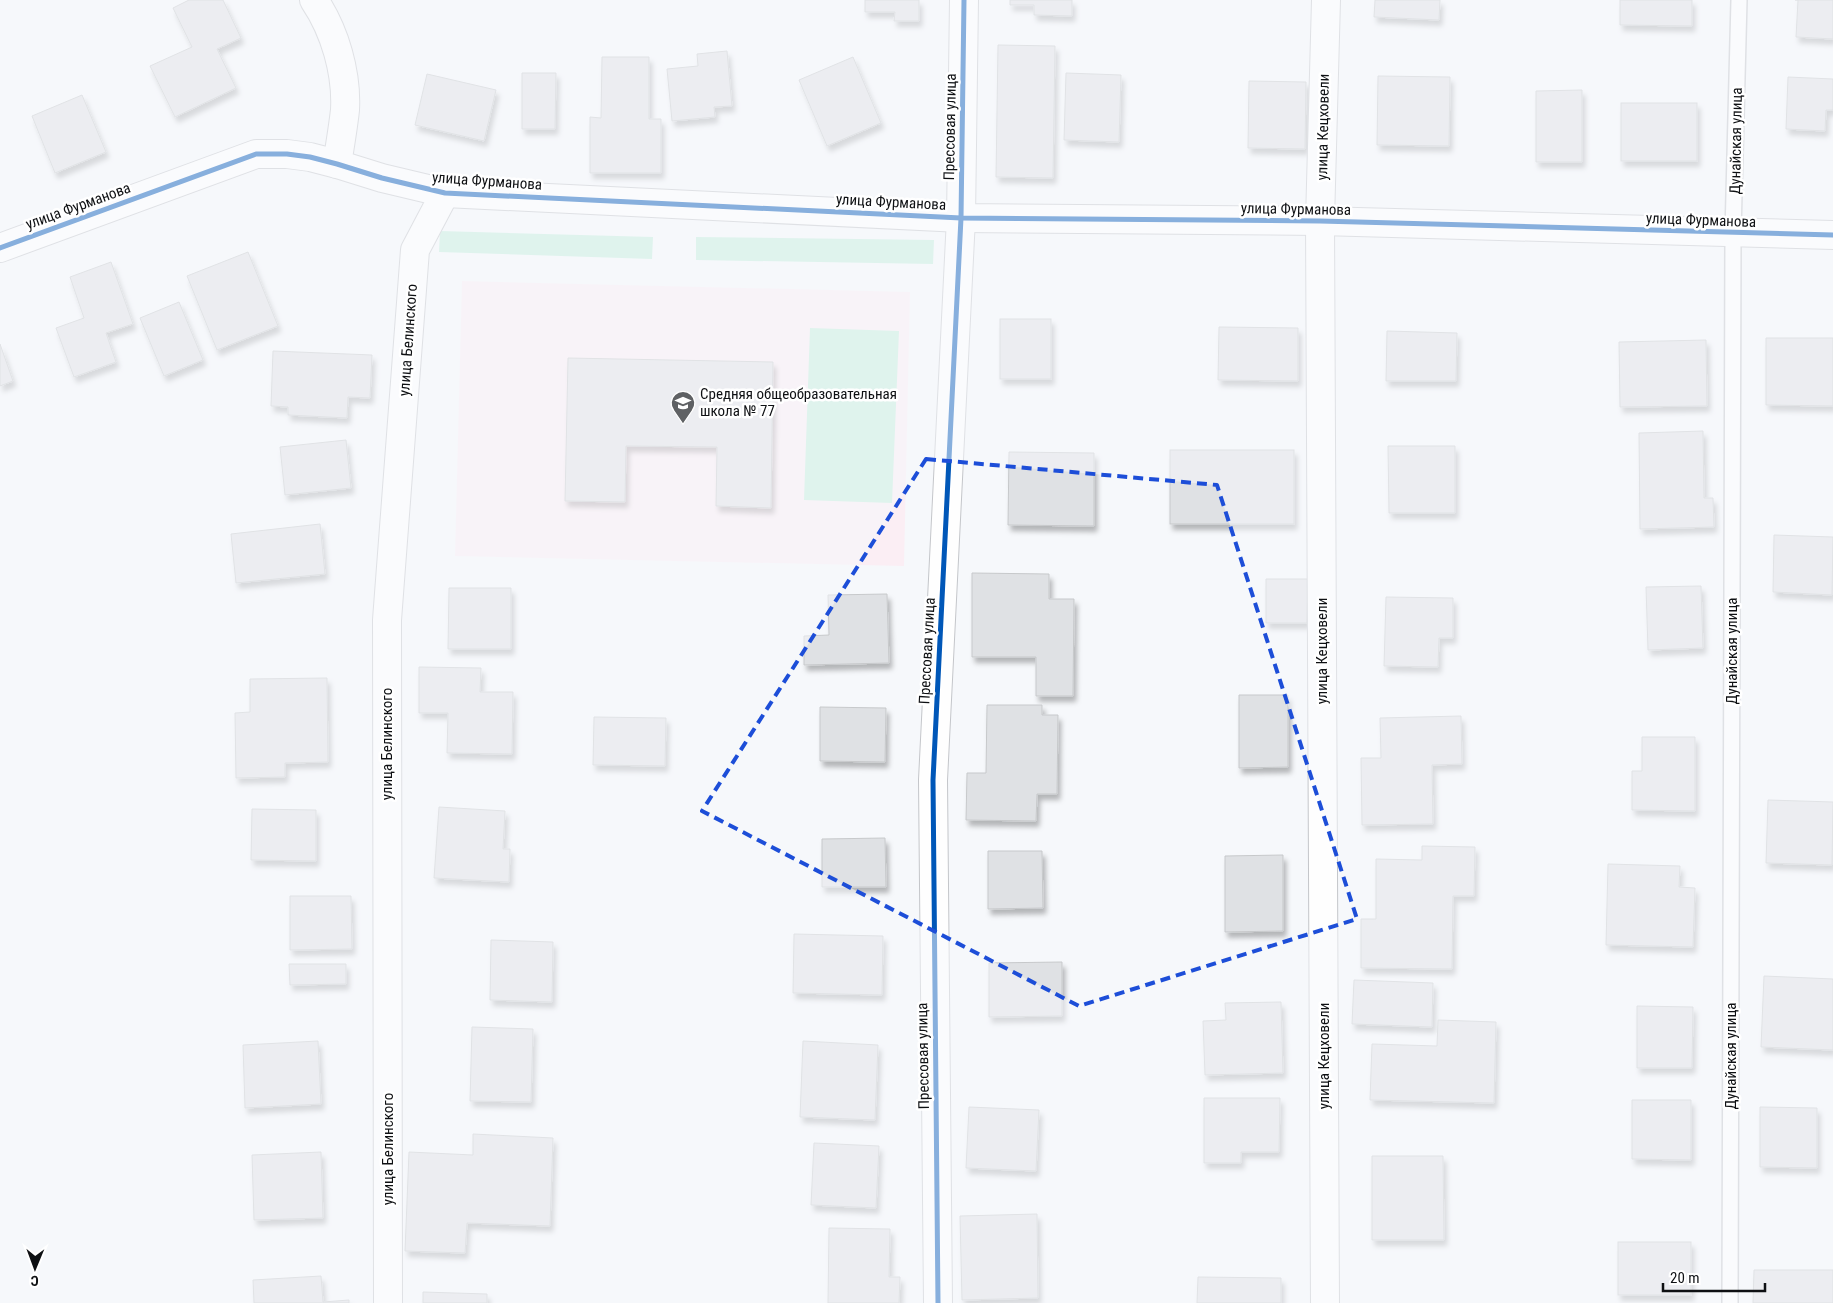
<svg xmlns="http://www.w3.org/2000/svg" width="1833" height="1303" font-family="'Roboto Condensed',sans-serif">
<defs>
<filter id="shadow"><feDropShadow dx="3" dy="5.5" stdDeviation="2.5" flood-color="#0004"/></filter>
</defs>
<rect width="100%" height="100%" fill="#f6f8fb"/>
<polygon fill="#fbeef4" points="462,281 910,292 904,566 455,556"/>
<g fill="#c3eedc">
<polygon points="440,231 653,237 652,259 439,252"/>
<polygon points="696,237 934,240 933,264 696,260"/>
<polygon points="810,328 899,331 892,503 804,500"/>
</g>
<g fill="#dfe1e4" stroke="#c7c9cb" filter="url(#shadow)">
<polygon points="189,0 223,0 241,38 217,49 236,88 175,117 150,66 192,47 173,8"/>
<polygon points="865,0 919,0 919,21 894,21 895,12 865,12"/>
<polygon points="1010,0 1072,0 1072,16 1034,15 1034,5 1010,5"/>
<polygon points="1375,0 1440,0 1439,20 1374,17"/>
<polygon points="1620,0 1692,0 1692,26 1620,25"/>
<polygon points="1795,0 1833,0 1833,39 1796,37 1798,0"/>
<polygon points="998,45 1055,46 1053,178 996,177"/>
<polygon points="727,51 732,106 714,107 715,117 672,121 667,69 698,66 697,54"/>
<polygon points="602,57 649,57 649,119 661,119 661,173 590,173 590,117 601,118"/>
<polygon points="853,57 881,123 827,146 799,80"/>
<polygon points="522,73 556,73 555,129 522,129"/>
<polygon points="1066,73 1121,75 1119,142 1064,140"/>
<polygon points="427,74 496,90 484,141 415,125"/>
<polygon points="1378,76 1450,77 1449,146 1377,145"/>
<polygon points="1788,77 1833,79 1833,110 1826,110 1825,131 1786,129"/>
<polygon points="1249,81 1306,82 1305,149 1248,148"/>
<polygon points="1582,90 1582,162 1536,162 1536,91"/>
<polygon points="82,95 106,152 55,173 32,116"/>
<rect x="1621" y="103" width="76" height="58"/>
<polygon points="248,252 278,326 217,350 187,276"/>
<polygon points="111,262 133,324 106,333 116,362 74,377 56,328 84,318 70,277"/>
<polygon points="179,302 203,360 164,376 140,318"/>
<rect x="1000" y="319" width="51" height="60"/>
<polygon points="1219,327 1298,328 1298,381 1218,380"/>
<polygon points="1387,331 1457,333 1456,381 1386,381"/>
<polygon points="1766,338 1833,338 1833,406 1766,405"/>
<polygon points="1706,340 1707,406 1620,407 1619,342"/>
<polygon points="0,344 13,381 0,386"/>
<polygon points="273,351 372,355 370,398 348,397 347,418 288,415 288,407 271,406"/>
<polygon points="568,358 773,362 771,508 716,506 717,447 626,446 625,502 565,501"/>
<polygon points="1703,431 1704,498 1713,498 1714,527 1640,529 1639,433"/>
<polygon points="346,440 351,488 285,495 280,447"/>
<polygon points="1388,446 1455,446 1455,513 1389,513"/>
<rect x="1170" y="450" width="124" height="74"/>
<polygon points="1009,452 1094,453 1094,526 1008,525"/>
<polygon points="320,524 325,574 236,583 231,534"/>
<polygon points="1774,535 1833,537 1832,595 1773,592"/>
<polygon points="972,573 1049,574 1049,599 1074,599 1073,696 1036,696 1036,657 972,657"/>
<polygon points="1266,579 1308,579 1307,623 1266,623"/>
<polygon points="1701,586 1703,648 1648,650 1646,587"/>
<polygon points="449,588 511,588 511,649 448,649"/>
<polygon points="887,594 889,663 804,665 804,636 829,635 828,595"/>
<polygon points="1386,597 1453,598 1453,638 1439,638 1438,667 1384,666"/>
<polygon points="419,667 481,668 480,692 513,692 512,754 447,753 448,713 419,713"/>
<polygon points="327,678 328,762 285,763 285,777 236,778 235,713 250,712 250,679"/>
<polygon points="1239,695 1288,695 1288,767 1239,768"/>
<polygon points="987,705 1042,705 1042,715 1058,715 1057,794 1037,794 1036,821 966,820 967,773 986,773"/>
<polygon points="820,707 886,708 885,762 820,761"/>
<polygon points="1461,716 1462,764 1432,765 1433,824 1362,825 1361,758 1381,758 1380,718"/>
<polygon points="594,717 666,718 665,766 593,765"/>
<polygon points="1642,737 1695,737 1695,811 1632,810 1632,771 1642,771"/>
<polygon points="1768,800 1833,802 1832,865 1766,863"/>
<polygon points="439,807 505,811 503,849 510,849 509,882 434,878"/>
<polygon points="252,809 316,810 316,861 251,860"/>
<polygon points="885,838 886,887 822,887 822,839"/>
<polygon points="1422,846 1475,847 1474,896 1453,896 1452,969 1361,968 1361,919 1376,919 1376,859 1422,860"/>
<polygon points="988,851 1042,851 1043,908 988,909"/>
<polygon points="1283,855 1283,931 1225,932 1225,856"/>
<polygon points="1608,864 1680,866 1679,887 1695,888 1693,947 1606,945"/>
<polygon points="290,896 351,896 352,949 290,950"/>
<polygon points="794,934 883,936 882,995 793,993"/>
<polygon points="491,940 553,942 552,1002 490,1000"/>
<polygon points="1062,962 1062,1016 989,1017 989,963"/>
<polygon points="289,964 346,964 346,984 290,985"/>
<polygon points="1764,976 1833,979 1833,1050 1761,1047"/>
<polygon points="1354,980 1433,983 1432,1027 1352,1024"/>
<polygon points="1281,1002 1283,1073 1205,1075 1203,1021 1226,1020 1225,1003"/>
<polygon points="1637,1006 1693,1007 1692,1068 1637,1068"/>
<polygon points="1438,1020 1496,1022 1494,1103 1370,1100 1372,1044 1437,1046"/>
<polygon points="472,1027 533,1029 531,1102 470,1101"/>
<polygon points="318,1041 321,1104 245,1108 243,1045"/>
<polygon points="803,1041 878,1045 875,1120 800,1117"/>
<polygon points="1204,1098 1280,1098 1279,1152 1241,1152 1241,1163 1204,1163"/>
<polygon points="1632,1100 1691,1100 1691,1160 1632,1159"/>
<polygon points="969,1107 1039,1110 1036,1171 966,1168"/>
<polygon points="1760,1107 1817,1108 1817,1168 1760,1167"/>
<polygon points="473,1134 553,1138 550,1226 467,1223 465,1253 405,1251 409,1152 473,1155"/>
<polygon points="814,1143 879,1146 876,1208 811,1205"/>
<polygon points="321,1152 323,1218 254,1220 252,1155"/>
<polygon points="1372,1156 1443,1156 1444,1240 1372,1240"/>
<polygon points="1037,1214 1038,1298 962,1300 960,1216"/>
<polygon points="829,1228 890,1229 889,1277 900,1277 899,1303 828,1303"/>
<rect x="1618" y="1242" width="73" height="53"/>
<polygon points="1754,1270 1833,1270 1833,1303 1753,1303"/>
<polygon points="321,1276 323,1302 349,1300 349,1303 254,1303 253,1280"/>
<polygon points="1198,1277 1281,1278 1281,1303 1197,1303"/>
<polygon points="423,1292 487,1294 487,1303 423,1303"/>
</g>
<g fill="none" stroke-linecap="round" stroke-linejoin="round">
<g stroke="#c4c6ca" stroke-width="18">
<polyline id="service" points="1730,1303 1733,233 1739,0"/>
</g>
<g stroke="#c4c6ca" stroke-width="30">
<g id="minor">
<path d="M314 0C335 31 347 73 345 110 343 128 340 146 337 164"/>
<polyline points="0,248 256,154 287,154 310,157 337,164 382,178 445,193 961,218 1320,221 1833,235"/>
<polyline points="388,1303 387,620 415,250 445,193"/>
<polyline points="938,1303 933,780 961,218 964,0"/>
<polyline points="1325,1303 1320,221 1326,0"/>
</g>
</g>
<use href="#service" stroke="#fefefe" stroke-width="15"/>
<use href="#minor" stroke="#fefefe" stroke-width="28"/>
<g stroke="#fff" stroke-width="8">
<g id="cycleway">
<polyline points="0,248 256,154 287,154 310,157 337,164 382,178 445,193 961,218 1320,221 1833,235"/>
<polyline points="938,1303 933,780 961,218 964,0"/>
</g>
</g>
<use href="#cycleway" stroke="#0057b8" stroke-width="5"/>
</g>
<path d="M0 0H1833V1303H0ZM926 459 1217 485 1357 919 1079 1006 702 811Z" fill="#f6f8fb" fill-opacity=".55" fill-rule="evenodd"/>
<path fill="none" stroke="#1d4ed8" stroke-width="4" stroke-dasharray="10 6" stroke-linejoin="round" d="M926 459 1217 485 1357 919 1079 1006 702 811Z"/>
<defs>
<g id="school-pin" transform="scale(1.25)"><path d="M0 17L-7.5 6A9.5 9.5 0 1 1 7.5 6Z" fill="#5f6164" stroke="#fff"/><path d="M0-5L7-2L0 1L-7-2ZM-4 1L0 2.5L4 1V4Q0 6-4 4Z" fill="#fff"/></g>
</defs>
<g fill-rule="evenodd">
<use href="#school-pin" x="683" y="403"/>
</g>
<g text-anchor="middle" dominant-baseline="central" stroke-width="5" stroke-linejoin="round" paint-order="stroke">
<g font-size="15" fill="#0e1013" stroke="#fff">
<text transform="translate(950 127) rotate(-89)">Прессовая улица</text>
<text transform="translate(1323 127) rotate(-89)">улица Кецховели</text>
<text transform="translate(1736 141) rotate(-89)">Дунайская улица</text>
<text transform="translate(487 181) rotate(4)">улица Фурманова</text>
<text transform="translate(891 202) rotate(3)">улица Фурманова</text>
<text transform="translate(78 206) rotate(-20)">улица Фурманова</text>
<text transform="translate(1296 209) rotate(1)">улица Фурманова</text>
<text transform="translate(1701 220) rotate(2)">улица Фурманова</text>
<text transform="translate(408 340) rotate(-86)">улица Белинского</text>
<text transform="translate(927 651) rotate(-87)">Прессовая улица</text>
<text transform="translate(1322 651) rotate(-90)">улица Кецховели</text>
<text transform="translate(1732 651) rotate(-90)">Дунайская улица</text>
<text transform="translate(387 744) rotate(-90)">улица Белинского</text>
<text transform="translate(923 1056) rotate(-91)">Прессовая улица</text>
<text transform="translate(1324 1056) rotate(-90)">улица Кецховели</text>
<text transform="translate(1731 1056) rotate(-90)">Дунайская улица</text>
<text transform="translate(388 1149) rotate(-90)">улица Белинского</text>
</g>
<g font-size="15" fill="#0e1013" stroke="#fff" text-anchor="start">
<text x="700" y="394">Средняя общеобразовательная<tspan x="700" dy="17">школа № 77</tspan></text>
</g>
</g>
<g transform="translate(35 1268) rotate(181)" stroke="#ffffff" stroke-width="4" paint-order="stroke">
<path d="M0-4L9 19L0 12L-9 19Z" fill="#0e1013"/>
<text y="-8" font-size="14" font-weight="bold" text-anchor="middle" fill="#0e1013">С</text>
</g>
<path d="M1663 1283v8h102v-8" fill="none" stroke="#0e1013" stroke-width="2.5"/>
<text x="1670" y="1283" font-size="15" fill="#0e1013" stroke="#ffffff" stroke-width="4" paint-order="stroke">20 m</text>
</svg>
